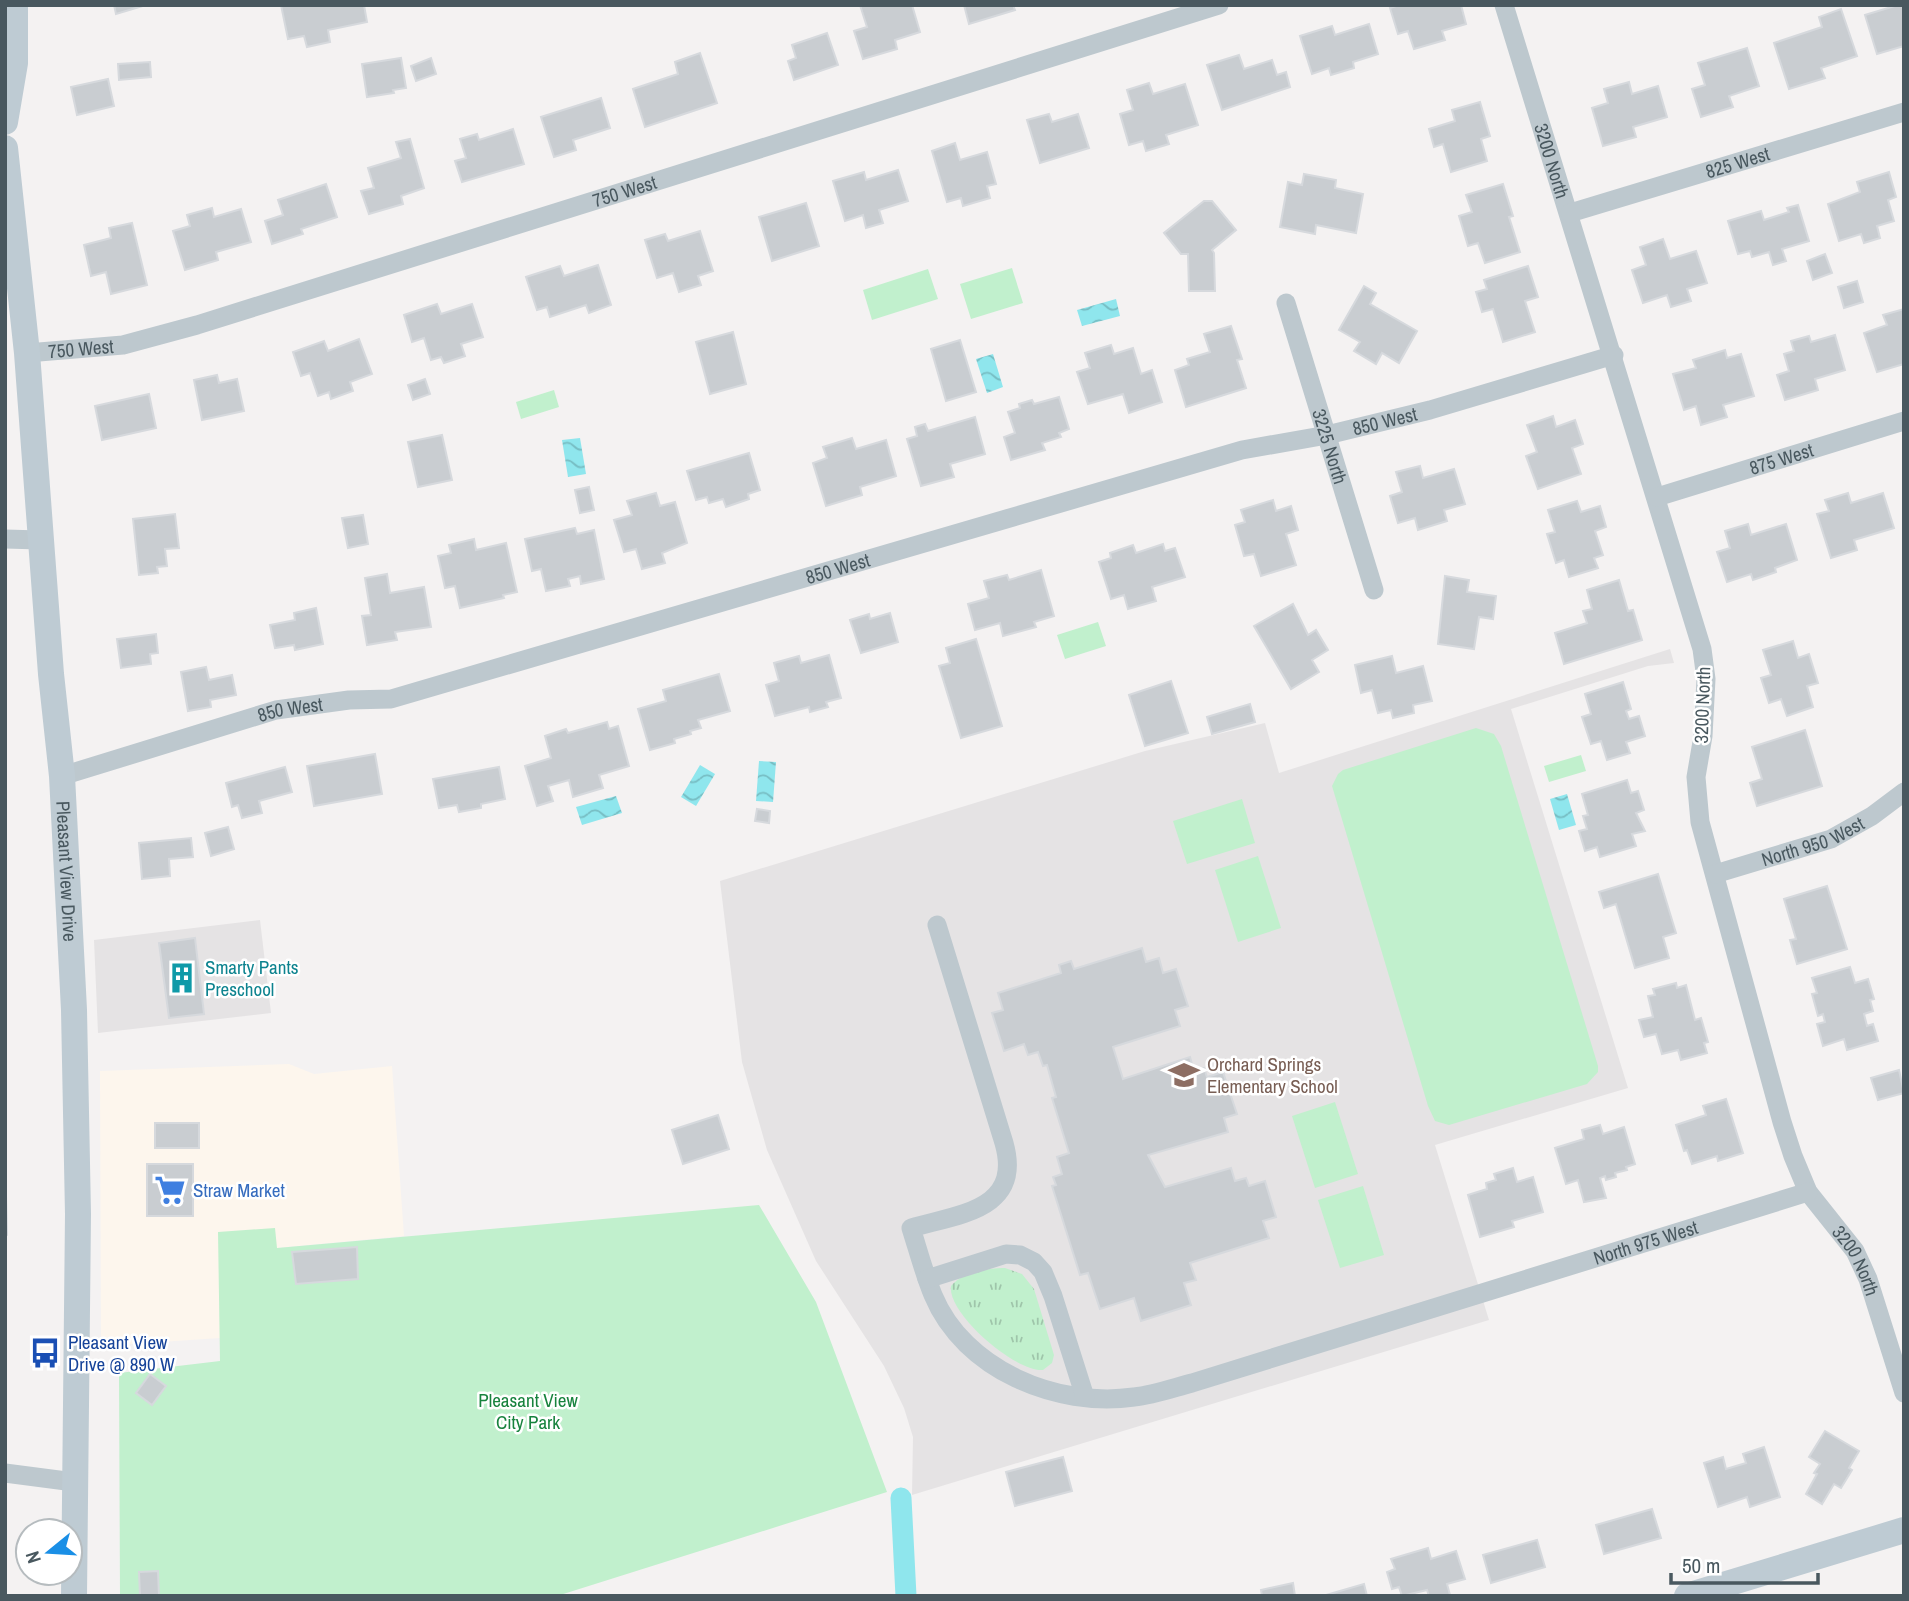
<svg xmlns="http://www.w3.org/2000/svg" width="1909" height="1601" font-family="'Archivo Narrow',sans-serif">
<defs>
<pattern id="grass-tufts" width="24" height="20" patternUnits="userSpaceOnUse" patternTransform="scale(1.75)"><rect width="24" height="20" fill="#c1f0cd"/><path d="M3 7l-1-3M5 7V3M7 7l1-3M15 17l-1-3M17 17v-4M19 17l1-3" fill="none" stroke="#9fc5aa"/></pattern>
<pattern id="water-waves" width="16" height="10" patternUnits="userSpaceOnUse" patternTransform="scale(1.75)"><rect width="16" height="10" fill="#8fe6ed"/><path d="M0 5q4-4 8 0t8 0" fill="none" stroke="#77bdc3"/></pattern>
</defs>
<rect width="100%" height="100%" fill="#f4f2f2"/>
<polygon fill="#fdf6ed" points="289,1064 314,1074 392,1066 404,1236 277,1248 219,1232 220,1338 101,1346 100,1071"/>
<g fill="#e5e3e4">
<polygon points="1670,649 1674,663 1648,666 1511,709 1628,1088 1435,1145 1489,1320 912,1495 913,1437 904,1408 884,1366 816,1261 767,1150 742,1062 720,881 1145,751 1265,723 1279,773"/>
<polygon points="260,920 271,1013 98,1033 94,940"/>
</g>
<path fill="url(#grass-tufts)" d="M1005 1268 1022 1274 1034 1289 1054 1355 1052 1363 1043 1370C1017 1373 947 1314 951 1286 962 1272 988 1268 1005 1268Z"/>
<g fill="#c1f0cd">
<polygon points="1012,268 1023,303 971,319 960,284"/>
<polygon points="928,269 938,299 872,320 863,290"/>
<polygon points="554,390 559,407 521,419 516,402"/>
<polygon points="1098,622 1106,646 1065,659 1057,635"/>
<polygon points="1476,728 1494,734 1501,746 1598,1066 1598,1072 1587,1084 1449,1125 1435,1121 1428,1106 1332,786 1338,774 1343,770"/>
<polygon points="1581,755 1586,771 1549,782 1544,766"/>
<polygon points="1242,799 1255,843 1187,864 1173,821"/>
<polygon points="1258,856 1281,928 1238,942 1215,870"/>
<polygon points="1335,1102 1358,1174 1315,1188 1292,1116"/>
<polygon points="1363,1186 1384,1255 1340,1268 1318,1200"/>
<polygon points="759,1205 816,1302 887,1492 557,1596 120,1596 119,1373 220,1361 218,1232 275,1228 277,1248"/>
</g>
<g fill="url(#water-waves)">
<polygon points="1116,299 1120,316 1082,326 1077,310"/>
<polygon points="993,354 1003,387 987,393 976,359"/>
<polygon points="580,438 586,474 568,477 562,440"/>
<polygon points="759,761 776,762 773,802 756,801"/>
<polygon points="700,765 715,774 696,806 681,797"/>
<polygon points="1567,794 1576,825 1559,830 1550,799"/>
<polygon points="616,796 622,813 582,825 576,807"/>
</g>
<g fill="none" stroke-linecap="round" stroke-linejoin="round">
<polyline stroke="#8fe6ed" stroke-width="21" points="901,1498 906,1596"/>
</g>
<g fill="#c9cdd1" stroke="#d6d9dd" stroke-width="2">
<polygon points="114,5 146,5 116,14"/>
<polygon points="281,5 364,5 367,22 328,30 330,42 307,47 304,36 288,39"/>
<polygon points="860,5 912,5 920,32 895,40 897,49 863,59 854,31 867,27"/>
<polygon points="964,5 1013,5 1015,10 969,24"/>
<polygon points="1399,5 1461,5 1466,24 1442,31 1445,40 1414,49 1408,31 1398,34 1390,8"/>
<polygon points="1898,5 1904,5 1904,46 1877,54 1865,15"/>
<polygon points="1841,9 1857,56 1821,68 1825,78 1789,89 1774,43 1822,27 1819,17"/>
<polygon points="1369,24 1378,54 1353,62 1354,68 1331,75 1329,68 1312,74 1300,36 1332,26 1335,35"/>
<polygon points="827,33 838,65 794,80 788,61 796,58 792,45"/>
<polygon points="1747,48 1759,86 1729,96 1733,107 1701,117 1692,89 1705,85 1698,63"/>
<polygon points="700,53 717,103 645,127 633,89 678,74 675,62"/>
<polygon points="1239,55 1244,69 1272,60 1277,75 1286,72 1290,87 1222,110 1207,65"/>
<polygon points="401,58 406,88 393,90 394,93 367,97 362,64"/>
<polygon points="431,58 436,74 416,81 411,66"/>
<polygon points="150,62 151,77 119,80 118,64"/>
<polygon points="108,79 114,106 77,115 71,87"/>
<polygon points="1629,82 1632,94 1658,86 1667,117 1633,127 1636,137 1603,146 1592,108 1608,103 1604,89"/>
<polygon points="1149,83 1153,94 1185,84 1198,125 1166,135 1169,144 1146,151 1143,141 1129,145 1120,114 1133,110 1127,90"/>
<polygon points="601,98 610,128 573,140 576,150 554,157 541,117"/>
<polygon points="1480,102 1490,136 1481,139 1487,161 1451,172 1443,144 1434,147 1429,129 1455,121 1452,110"/>
<polygon points="1049,114 1052,122 1078,114 1089,148 1040,163 1027,120"/>
<polygon points="513,129 524,164 462,182 455,161 466,158 460,139 477,134 479,140"/>
<polygon points="410,139 424,188 401,196 403,204 369,214 361,191 374,188 368,168 401,158 396,142"/>
<polygon points="955,143 960,160 987,152 996,184 987,186 990,198 963,206 961,198 947,202 932,151"/>
<polygon points="898,170 908,201 879,210 883,223 866,228 863,215 845,221 833,181 864,172 866,180"/>
<polygon points="1889,172 1896,197 1888,200 1894,221 1877,226 1880,238 1864,243 1861,234 1839,241 1828,204 1860,192 1857,182"/>
<polygon points="1304,174 1336,180 1335,188 1363,194 1356,233 1316,225 1315,234 1280,227 1288,182 1302,185"/>
<polygon points="326,184 337,217 301,229 303,234 272,244 265,221 283,215 278,200"/>
<polygon points="1503,184 1513,216 1509,217 1520,252 1485,263 1478,243 1468,246 1459,216 1472,212 1466,195"/>
<polygon points="1204,201 1212,201 1236,230 1212,250 1214,253 1215,291 1189,291 1188,254 1181,254 1164,233"/>
<polygon points="806,203 819,246 772,261 759,217"/>
<polygon points="1798,205 1809,241 1782,249 1786,261 1773,265 1769,252 1752,257 1750,251 1738,254 1728,221 1761,211 1764,220 1789,212 1787,208"/>
<polygon points="212,208 214,217 241,209 251,242 216,252 218,260 185,270 173,231 190,226 187,215"/>
<polygon points="132,223 147,285 111,294 106,272 91,276 84,245 111,238 109,228"/>
<polygon points="700,231 713,271 698,276 701,285 679,292 673,273 657,278 645,240 665,234 668,241"/>
<polygon points="1663,239 1670,259 1696,251 1707,283 1687,289 1691,301 1671,307 1667,295 1643,303 1632,270 1646,265 1640,247"/>
<polygon points="1825,254 1832,273 1813,280 1807,261"/>
<polygon points="598,265 611,305 589,313 586,305 550,317 547,307 537,310 526,277 560,266 564,276"/>
<polygon points="1528,266 1538,297 1525,301 1535,332 1503,342 1493,309 1482,312 1476,292 1487,289 1484,280"/>
<polygon points="1857,281 1863,302 1844,308 1838,287"/>
<polygon points="1364,286 1376,293 1370,304 1417,331 1399,363 1382,353 1376,364 1354,351 1360,342 1339,330"/>
<polygon points="437,304 441,314 472,304 483,337 461,344 465,356 444,363 441,357 431,360 424,338 412,342 404,315"/>
<polygon points="1904,309 1904,364 1877,372 1864,333 1887,325 1883,315"/>
<polygon points="1231,326 1242,359 1237,360 1246,388 1186,407 1175,370 1189,365 1187,359 1210,352 1204,334"/>
<polygon points="733,332 746,384 710,394 696,342"/>
<polygon points="1835,335 1845,370 1815,379 1818,390 1785,400 1777,375 1789,371 1784,354 1794,351 1791,341 1809,336 1811,342"/>
<polygon points="359,339 372,374 350,382 353,391 331,399 329,392 318,396 310,373 301,376 293,352 324,341 328,351"/>
<polygon points="960,340 976,392 946,401 931,349"/>
<polygon points="1111,345 1114,354 1133,348 1141,374 1152,370 1162,402 1129,413 1123,394 1088,404 1077,372 1090,368 1085,353"/>
<polygon points="1725,350 1727,358 1741,354 1754,396 1723,405 1727,417 1701,425 1696,406 1684,410 1673,374 1696,368 1693,360"/>
<polygon points="217,375 219,383 237,379 244,411 202,420 194,380"/>
<polygon points="425,379 430,394 413,400 408,385"/>
<polygon points="149,394 156,428 102,440 95,406"/>
<polygon points="1059,397 1069,429 1059,433 1061,437 1042,443 1045,450 1011,460 1004,437 1015,433 1008,412 1020,408 1019,404 1032,400 1034,404"/>
<polygon points="1553,416 1556,427 1575,420 1583,444 1572,448 1581,474 1538,489 1526,456 1537,452 1527,425"/>
<polygon points="975,417 985,454 950,464 954,477 921,486 907,439 917,436 915,427 925,424 928,431"/>
<polygon points="442,435 452,480 418,487 408,442"/>
<polygon points="852,438 856,449 886,440 896,476 860,487 862,495 826,506 813,463 827,458 823,447"/>
<polygon points="749,453 760,490 748,494 749,499 726,507 723,499 709,503 707,497 696,500 687,471"/>
<polygon points="1420,466 1423,478 1454,469 1465,504 1444,510 1447,521 1418,530 1415,518 1398,523 1390,496 1402,492 1396,472"/>
<polygon points="589,487 594,510 580,513 575,490"/>
<polygon points="656,493 660,506 675,502 687,543 662,553 665,563 642,569 636,549 624,552 614,520 632,515 627,501"/>
<polygon points="1848,493 1851,503 1883,493 1894,528 1854,540 1857,550 1831,558 1817,514 1829,511 1825,500"/>
<polygon points="1273,500 1276,511 1291,506 1298,530 1286,534 1296,565 1261,576 1254,554 1244,556 1235,525 1245,522 1241,510"/>
<polygon points="1577,501 1581,512 1600,506 1606,527 1595,531 1603,555 1594,558 1598,568 1569,577 1564,560 1556,563 1547,534 1555,532 1548,510"/>
<polygon points="175,514 179,548 165,549 167,566 157,567 158,573 139,575 133,519"/>
<polygon points="363,515 368,544 348,548 342,518"/>
<polygon points="1748,524 1751,535 1786,524 1797,560 1775,568 1776,572 1753,580 1751,574 1727,582 1717,552 1730,548 1725,531"/>
<polygon points="575,528 577,534 594,530 604,579 581,584 580,576 568,579 570,586 546,591 541,569 532,571 525,539"/>
<polygon points="474,539 476,550 506,543 517,592 503,595 504,598 460,608 455,586 445,588 438,556 451,553 449,545"/>
<polygon points="1163,544 1165,551 1175,548 1185,577 1152,587 1156,601 1128,609 1124,595 1111,599 1099,562 1111,558 1110,553 1133,545 1136,553"/>
<polygon points="1041,570 1054,616 1034,622 1036,627 1003,636 1000,623 975,630 968,604 989,598 984,581 1007,575 1009,580"/>
<polygon points="387,574 390,593 424,587 431,627 395,632 397,640 367,645 362,616 371,615 365,578"/>
<polygon points="1445,576 1469,580 1467,592 1496,596 1493,619 1479,617 1474,649 1438,644"/>
<polygon points="1619,580 1628,611 1633,610 1642,640 1564,664 1555,633 1587,623 1583,611 1592,609 1587,590"/>
<polygon points="1293,604 1308,635 1316,630 1328,650 1312,660 1319,672 1291,689 1254,626"/>
<polygon points="316,608 323,644 295,650 294,645 275,648 270,625 295,620 294,613"/>
<polygon points="890,613 898,642 861,653 850,620 869,614 870,619"/>
<polygon points="156,634 158,653 150,654 151,664 121,668 117,639"/>
<polygon points="976,639 1002,726 961,738 939,666 950,663 946,648"/>
<polygon points="1793,641 1798,658 1809,654 1818,683 1807,686 1813,707 1787,716 1781,699 1769,703 1761,678 1771,675 1763,650"/>
<polygon points="829,655 841,698 826,702 828,707 810,712 809,707 775,716 766,685 779,681 774,663 799,656 801,663"/>
<polygon points="1392,656 1396,673 1423,666 1432,701 1413,705 1414,713 1393,718 1391,710 1378,713 1372,690 1361,693 1355,665"/>
<polygon points="206,667 209,680 232,675 236,695 210,700 211,707 188,711 181,672"/>
<polygon points="719,674 730,711 698,720 701,728 690,731 691,734 674,739 675,743 650,750 638,709 666,701 663,690"/>
<polygon points="1171,681 1188,733 1145,746 1129,695"/>
<polygon points="1623,682 1631,709 1626,711 1629,719 1639,716 1645,736 1626,742 1630,753 1607,760 1601,741 1591,744 1582,717 1591,714 1585,694"/>
<polygon points="1250,704 1255,722 1212,734 1207,717"/>
<polygon points="607,722 609,729 618,726 629,766 599,775 603,788 573,797 569,780 548,786 553,801 537,806 525,766 551,758 545,736 566,729 568,733"/>
<polygon points="1805,730 1822,786 1757,806 1750,783 1762,779 1752,747"/>
<polygon points="375,754 382,794 314,806 307,766"/>
<polygon points="285,767 292,792 259,801 262,813 242,818 238,805 232,807 226,783"/>
<polygon points="499,767 505,799 481,804 481,808 459,812 457,805 439,808 433,779"/>
<polygon points="1627,780 1631,793 1638,791 1644,810 1636,813 1645,831 1632,834 1636,846 1600,857 1597,847 1585,851 1579,831 1587,829 1583,816 1588,815 1582,794"/>
<polygon points="757,809 770,811 769,823 755,821"/>
<polygon points="228,827 234,849 211,856 205,833"/>
<polygon points="191,838 193,857 169,859 170,876 142,879 139,843"/>
<polygon points="1658,874 1676,933 1663,937 1669,958 1635,968 1616,904 1604,908 1599,892"/>
<polygon points="1827,886 1847,949 1797,964 1790,940 1796,939 1784,899"/>
<polygon points="195,938 204,1014 169,1018 159,943"/>
<polygon points="1142,948 1146,962 1159,958 1163,973 1176,969 1188,1006 1175,1010 1180,1026 1113,1047 1123,1079 1190,1057 1194,1071 1204,1068 1207,1077 1223,1072 1237,1114 1224,1118 1228,1132 1148,1155 1165,1187 1231,1168 1235,1181 1246,1178 1249,1186 1265,1181 1276,1217 1263,1221 1269,1238 1190,1263 1196,1280 1184,1283 1191,1305 1141,1321 1134,1298 1100,1309 1088,1273 1080,1275 1052,1186 1056,1185 1053,1177 1062,1174 1057,1157 1069,1153 1052,1098 1056,1097 1047,1065 1043,1066 1038,1052 1028,1055 1024,1044 1004,1051 992,1013 1003,1010 998,993 1061,973 1059,965 1071,961 1074,969"/>
<polygon points="1850,967 1855,983 1868,979 1874,999 1870,1000 1873,1011 1864,1014 1867,1026 1873,1024 1878,1041 1847,1050 1844,1039 1823,1046 1817,1024 1825,1022 1823,1014 1818,1016 1812,994 1817,993 1812,978"/>
<polygon points="1676,983 1677,988 1686,985 1695,1020 1701,1018 1708,1042 1704,1043 1707,1053 1681,1060 1678,1050 1662,1054 1656,1034 1644,1037 1639,1020 1653,1017 1648,996 1655,995 1653,989"/>
<polygon points="1899,1070 1904,1093 1878,1100 1871,1078"/>
<polygon points="1726,1099 1743,1153 1718,1161 1717,1156 1692,1164 1687,1150 1684,1151 1676,1125 1706,1115 1703,1106"/>
<polygon points="718,1115 729,1149 683,1164 672,1130"/>
<rect x="155" y="1123" width="44" height="25"/>
<polygon points="1600,1125 1603,1134 1624,1127 1635,1164 1626,1167 1627,1170 1615,1173 1616,1177 1606,1180 1605,1176 1600,1178 1606,1198 1584,1202 1578,1180 1566,1184 1555,1148 1584,1139 1582,1130"/>
<rect x="147" y="1164" width="46" height="52"/>
<polygon points="1513,1168 1517,1182 1533,1177 1543,1212 1512,1221 1514,1227 1480,1237 1468,1195 1487,1189 1486,1183 1496,1180 1494,1174"/>
<polygon points="5,1196 6,1196 7,1235 5,1236"/>
<polygon points="357,1247 358,1279 296,1284 292,1252"/>
<polygon points="150,1374 166,1386 152,1405 136,1393"/>
<polygon points="1825,1431 1859,1451 1849,1468 1852,1470 1841,1488 1834,1484 1822,1504 1806,1494 1817,1474 1814,1473 1820,1464 1809,1457"/>
<polygon points="1764,1447 1780,1497 1750,1507 1747,1497 1718,1507 1704,1463 1723,1457 1726,1469 1746,1463 1743,1454"/>
<polygon points="1063,1457 1072,1491 1015,1506 1006,1472"/>
<polygon points="1652,1509 1661,1538 1604,1554 1596,1525"/>
<polygon points="1537,1540 1545,1567 1491,1583 1483,1555"/>
<polygon points="1428,1548 1431,1559 1456,1551 1465,1579 1447,1584 1450,1595 1447,1596 1429,1596 1427,1590 1402,1596 1399,1587 1392,1589 1387,1572 1395,1569 1391,1559"/>
<polygon points="158,1571 159,1596 140,1596 139,1572"/>
<polygon points="1293,1583 1295,1596 1262,1596 1261,1590"/>
<polygon points="1364,1584 1367,1596 1326,1596 1326,1595"/>
</g>
<g fill="none" stroke-linecap="round" stroke-linejoin="round">
<g stroke="#bdc8ce" stroke-width="19">
<path id="s1" d="M1504 5 1702 649 1706 679 1703 736 1696 777 1700 822 1782 1122 1793 1156 1808 1192 1855 1251 1868 1279 1904 1393"/>
<path id="s2" d="M1570 213 1904 112"/>
<path id="s3" d="M1286 303 1374 590"/>
<path id="s4" d="M27 353 123 345 197 325 1219 5"/>
<path id="s5" d="M1657 497 1904 421"/>
<polyline points="5,539 40,540"/>
<path id="s6" d="M62 776 276 710 349 700 391 699 1242 450 1327 435 1430 410 1614 355"/>
<path id="s7" d="M1715 874 1831 839 1872 816 1904 792"/>
<path id="s8" d="M937 925 1004 1143C1023 1210 959 1214 911 1228 918 1250 924 1273 933 1295 964 1370 1057 1408 1134 1397 1154 1395 1173 1388 1192 1383L1808 1192"/>
<polyline points="927,1279 1006,1254 1020,1255 1034,1262 1043,1272 1053,1296 1085,1397"/>
<polyline points="5,1473 74,1482"/>
</g>
<g stroke="#becbd3" stroke-width="26">
<polyline points="5,122 15,63 15,5"/>
<path id="s9" d="M5 148 27 353 51 674 62 776 74 1010 78 1214 74 1596"/>
<polyline points="1687,1596 1904,1530"/>
</g>
</g>
<defs>
<g id="building-bare" transform="scale(2.415)"><path d="M-4-6H4V6H1V3H-1V6H-4ZM-2.5-4.3h1.7v1.8h-1.7ZM.8-4.3h1.7v1.8H.8ZM-2.5-1h1.7V.8h-1.7ZM.8-1h1.7V.8H.8Z" fill="#0f9aa8" stroke="#fff" stroke-width="2.5" paint-order="stroke"/></g>
<g id="school-bare" transform="scale(2.415)"><path d="M0-5L7-2L0 1L-7-2ZM-4 1L0 2.5L4 1V4Q0 6-4 4Z" fill="#8d6e63" stroke="#fff" stroke-width="2.5" paint-order="stroke"/></g>
<g id="supermarket-bare" transform="scale(2.415)"><path d="M-6-5.5h2.5l.6 2H6L4.5 2H-2.5L-4.4-4H-6ZM-1.5 3.2a1.3 1.3 0 1 0 .1 0ZM3 3.2a1.3 1.3 0 1 0 .1 0Z" fill="#3f7fe0" stroke="#fff" stroke-width="2.5" paint-order="stroke"/></g>
<g id="bus-bare" transform="scale(2.415)"><path d="M-5-6H5V4H4V6H2V4H-2V6H-4V4H-5ZM-3.5-4V0h7V-4ZM-3.5 1.2v1.5H-2V1.2ZM2 1.2v1.5H3.5V1.2Z" fill="#1a4fb4" stroke="#fff" stroke-width="2.5" paint-order="stroke"/></g>
</defs>
<g fill-rule="evenodd">
<use href="#building-bare" x="182" y="978"/>
<use href="#school-bare" x="1184" y="1075"/>
<use href="#supermarket-bare" x="170" y="1190"/>
<use href="#bus-bare" x="45" y="1353"/>
</g>
<g text-anchor="middle" dominant-baseline="central" stroke-width="5" stroke-linejoin="round" paint-order="stroke">
<g font-size="19" fill="#49585f" stroke="#fff">
<text stroke="none"><textPath href="#s1" startOffset="163">3200 North</textPath></text>
<text stroke="none"><textPath href="#s2" startOffset="175">825 West</textPath></text>
<text stroke="none"><textPath href="#s4" startOffset="621">750 West</textPath></text>
<text stroke="none"><textPath href="#s4" startOffset="54">750 West</textPath></text>
<text stroke="none"><textPath href="#s6" startOffset="1372">850 West</textPath></text>
<text stroke="none"><textPath href="#s3" startOffset="150">3225 North</textPath></text>
<text stroke="none"><textPath href="#s5" startOffset="130">875 West</textPath></text>
<text stroke="none"><textPath href="#s6" startOffset="805">850 West</textPath></text>
<text transform="translate(1702 705) rotate(-88)">3200 North</text>
<text stroke="none"><textPath href="#s6" startOffset="238">850 West</textPath></text>
<text stroke="none"><textPath href="#s7" startOffset="103">North 950 West</textPath></text>
<text stroke="none"><textPath href="#s9" startOffset="726">Pleasant View Drive</textPath></text>
<text stroke="none"><textPath href="#s8" startOffset="1222">North 975 West</textPath></text>
<text stroke="none"><textPath href="#s1" startOffset="1318">3200 North</textPath></text>
</g>
<g font-size="19" fill="#0d838f" stroke="#fff" text-anchor="start">
<text x="205" y="967">Smarty Pants<tspan x="205" dy="22">Preschool</tspan></text>
</g>
<g font-size="19" fill="#785e54" stroke="#fff" text-anchor="start">
<text x="1207" y="1064">Orchard Springs<tspan x="1207" dy="22">Elementary School</tspan></text>
</g>
<g font-size="19" fill="#366cbe" stroke="#fff" text-anchor="start">
<text x="193" y="1190">Straw Market</text>
</g>
<g font-size="19" fill="#164399" stroke="#fff" text-anchor="start">
<text x="68" y="1342">Pleasant View<tspan x="68" dy="22">Drive @ 890 W</tspan></text>
</g>
<g font-size="19" fill="#18833e" stroke="#fff">
<text x="528" y="1400">Pleasant View<tspan x="528" dy="22">City Park</tspan></text>
</g>
</g>
<rect width="1909" height="1601" fill="none" stroke="#49585f" stroke-width="14"/>
<g transform="translate(49 1552) rotate(252)"><circle r="33" fill="#ffffff" stroke="#b6bcbf" stroke-width="2"/>
<path d="M0-5L12 26L0 18L-12 26Z" fill="#1a8fe6"/>
<text y="-10" font-size="19" font-weight="bold" text-anchor="middle" fill="#49585f">N</text>
</g>
<path d="M1671 1573v10h147v-10" fill="none" stroke="#49585f" stroke-width="3.5"/>
<text x="1682" y="1573" font-size="21" fill="#49585f" stroke="#ffffff" stroke-width="5" paint-order="stroke">50 m</text>
</svg>
